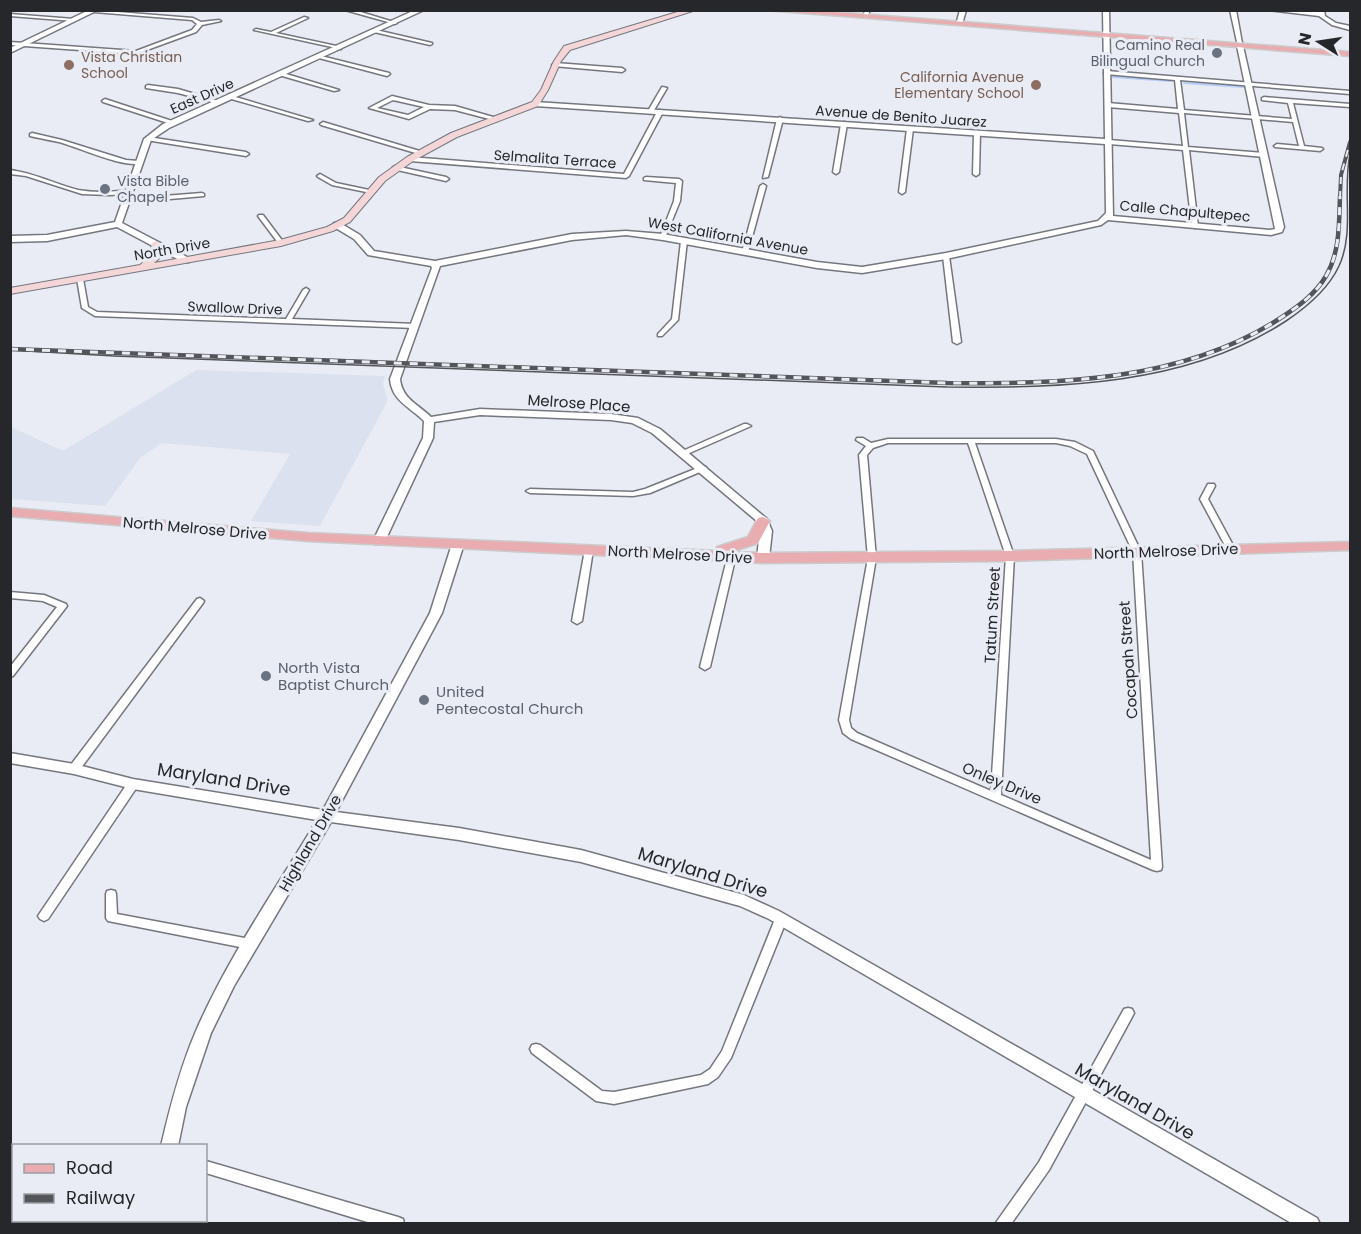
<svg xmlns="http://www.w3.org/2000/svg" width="1361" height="1234" font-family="Poppins,sans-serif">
<rect width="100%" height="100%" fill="#e9ecf4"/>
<polygon fill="#dce1f0" points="196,370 385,376 383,384 387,397 387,402 320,526 251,521 290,454 162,443 141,457 105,506 11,499 11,427 63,451"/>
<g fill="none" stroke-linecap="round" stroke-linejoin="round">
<g stroke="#b6cdfb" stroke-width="2">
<polyline points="1113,77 1171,81"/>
<polyline points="1184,83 1243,87"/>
</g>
<g stroke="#75777e" stroke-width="3">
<g id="minor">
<polygon points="92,10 193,18 201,22 219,20 221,21 202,25 196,32 136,54 10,45 10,42 136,51 192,30 197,24 192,20 94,12"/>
<polygon points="345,10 354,10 397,23 395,24"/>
<polygon points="865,10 870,10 868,15 864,14"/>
<polygon points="10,14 74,19 76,20 74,21 10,16"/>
<polygon points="304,17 308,18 276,33 341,47 341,49 254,30 256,29 271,32"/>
<polygon points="376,30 432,43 432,44 430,45 374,32 374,31"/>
<polygon points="321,56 389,73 390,74 387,76 319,58 319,57"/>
<polygon points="555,63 622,68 625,70 622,72 553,66 552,65"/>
<polygon points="1107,71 1350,91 1350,94 1180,80 1184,110 1292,119 1288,103 1262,100 1262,98 1264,97 1350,104 1350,107 1293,103 1304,146 1322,148 1323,149 1320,151 1275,147 1274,146 1277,144 1299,146 1293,122 1184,113 1188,147 1264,153 1267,155 1264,157 1189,150 1198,226 1195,228 1192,226 1183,150 1109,144 1106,142 1109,140 1183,146 1179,113 1108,107 1105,105 1108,103 1178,109 1175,80 1105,74 1104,73"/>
<polygon points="279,73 283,73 339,90 334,91 279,75"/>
<polygon points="148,85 178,89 222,102 219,104 178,93 146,88 146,86"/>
<polygon points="662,87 667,88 653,112 649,112 648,111"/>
<polygon points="228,96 232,96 313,120 308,121 228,98"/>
<path d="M392 96 429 105 455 106 500 119 497 121 455 110 430 109 409 119 369 108ZM393 100 424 107 408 115 377 108Z"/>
<polygon points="105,99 175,122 176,123 171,124 103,102 102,101"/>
<polygon points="660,110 663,112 629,176 626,178 410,161 407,159 410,157 624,174 657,112"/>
<polygon points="780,117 783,119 768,177 763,178 777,119"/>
<polygon points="323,122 423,152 424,153 419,154 321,125 320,124"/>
<polygon points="844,122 847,124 839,172 836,174 833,172 841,124"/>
<polygon points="910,127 913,129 905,192 902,194 899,192 907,129"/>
<polygon points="977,131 980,133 979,174 976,176 973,174 974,133"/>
<path d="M32 133 62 140 126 160 139 161 142 163C125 169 78 147 59 142 49 140 39 138 30 136V134Z"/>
<polygon points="148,137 246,152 249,154 246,156 146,140 146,138"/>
<polygon points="395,166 446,177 449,179 446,181 393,169 393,167"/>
<path d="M10 170C34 173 55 184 78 190 94 193 112 192 129 190L132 192 129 194 109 195 82 194 26 176 10 174Z"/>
<polygon points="320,174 336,183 374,191 371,193 332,185 318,177 317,176"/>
<polygon points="646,177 679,179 682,181 680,201 665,238 660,237 674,201 676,183 644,180 644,178"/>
<polygon points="763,184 766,186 748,252 743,253 742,252 760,186"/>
<polygon points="202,193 204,194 204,196 125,203 122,201 125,199"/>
<polygon points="259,215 263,215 284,243 283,244 279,244 258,216"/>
<polygon points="684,239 687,241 678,320 662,336 658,336 658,334 672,319 681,241"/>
<polygon points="946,254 949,256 961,342 957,344 953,342 943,256"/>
<polygon points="80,277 83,279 88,307 97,312 286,319 303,290 306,288 309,290 292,319 415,324 418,326 415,328 95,316 82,308 77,279"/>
<polygon points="744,424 747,424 751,426 685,455 679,455 678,453"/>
<path d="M857 438H863L871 443 888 439H1056L1075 442 1093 451 1141 552 1162 867 1161 870 1157 871 1153 870 851 739 843 733 839 720 868 558 859 455 866 446 856 440ZM888 443H968L1006 556 991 791 857 733 851 728 849 720 876 558 867 455 873 448ZM975 443H1056L1070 446 1087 454 1133 552 1151 860 1001 795 1014 556Z"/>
<polygon points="700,467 706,467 707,469 650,493 633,496 530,493 526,491 530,489 633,492 645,489"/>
<polygon points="1208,484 1214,484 1215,486 1208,499 1235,549 1234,551 1228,551 1200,499"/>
<polygon points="589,547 593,550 582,621 577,624 572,621 585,550"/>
<polygon points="732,552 736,555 710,667 705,670 700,667 728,555"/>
<polygon points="10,592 44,595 66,604 67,606 13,676 10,677 10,667 57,607 43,601 10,598"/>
<polygon points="200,598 204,601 203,603 78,772 70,772 69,769 70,766 197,599"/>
<polygon points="133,780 137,781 138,784 137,787 48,919 44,921 40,919 38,916 40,913 129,781"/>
<polygon points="111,890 115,891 116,894 117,914 250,939 254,941 256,944 254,947 250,949 108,921 106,918 106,894 107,891"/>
<polygon points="781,914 785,916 787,919 731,1058 718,1077 708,1084 614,1104 596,1101 532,1053 530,1049 532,1045 536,1044 540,1045 602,1091 614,1092 701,1075 710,1069 722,1051 775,919 777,916"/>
<polygon points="1128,1008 1132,1009 1134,1013 1132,1017 1049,1170 1011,1224 995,1224 1039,1162 1124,1009"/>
<polygon points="206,1161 398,1217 403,1219 404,1224 374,1224 206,1173"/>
</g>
</g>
<g stroke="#75777e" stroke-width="3">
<g id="tertiary">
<polygon points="89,10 98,10 10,53 10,48"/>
<polygon points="415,10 424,10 169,128 151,140 122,223 189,258 189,262 183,262 117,227 47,241 10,242 10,236 47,235 115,222 144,139 163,124"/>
<polygon points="960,10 966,10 963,21 960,23 957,21"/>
<path d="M1103 10H1109L1113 216 1270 230 1275 229 1237 46 1240 44 1243 46 1284 227 1282 232 1271 235 1108 220 1101 225 946 259 862 273 817 268 663 240 626 235 572 240 440 266 400 379C402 399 418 404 431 417L480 409 611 414 638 418 660 429 767 519 772 531 769 558 763 562 757 558 760 531 758 522 652 433 632 423 611 420 480 415 434 422 433 438 385 541 383 544H375L373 541 423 438 424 421C410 407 392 401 390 379L432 268 431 266 368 255 354 239 334 227V223H340L360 235 374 251 435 261 572 234 626 231 663 234 817 262 862 267 946 253 1098 221 1106 213 1105 144 535 106 531 104 535 102 1105 139Z"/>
<polygon points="1230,10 1236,10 1242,43 1237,42"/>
<polygon points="1267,10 1324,10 1325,16 1336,23 1350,26 1350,30 1332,25 1319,16"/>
<path d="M458 540 464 544 442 613 336 812 459 828 581 850 744 895 779 911 1317 1218 1320 1224H1293L769 919 740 906 581 862 459 840 331 822 234 986 211 1033 186 1107 178 1146H161C170 1107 180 1068 196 1031 228 957 276 889 317 820L133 789 74 774 10 763V753L74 764 133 779 323 810 430 613 452 544Z"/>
<rect x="144" y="1220" width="18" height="4"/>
</g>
</g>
<g stroke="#75777e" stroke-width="2">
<polygon id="secondary" points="684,10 696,10 570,50 561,61 548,90 538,106 457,137 413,161 385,181 350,222 333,231 281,246 10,294 10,288 140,265 153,254 151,244 156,241 161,244 163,255 154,263 280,240 327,227 344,218 379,177 407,157 451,133 532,102 541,90 554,61 564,46"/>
</g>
<g stroke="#cbcbcc" stroke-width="3">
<g id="primary">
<polygon points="766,10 807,10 1350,52 1350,56"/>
<polygon points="10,508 308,533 716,551 717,547 748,537 758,518 763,517 770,521 758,543 731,552 763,553 1010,551 1350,542 1350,550 1010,561 763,563 308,541 10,516"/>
</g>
</g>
<use href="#minor" fill="#fff" fill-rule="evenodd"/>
<use href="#tertiary" fill="#fff" fill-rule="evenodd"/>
<use href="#secondary" fill="#f4d6d8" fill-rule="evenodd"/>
<use href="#primary" fill="#e8acb1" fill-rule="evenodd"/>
<path stroke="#54555a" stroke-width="1.5" d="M10 350 114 356 947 387C1061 388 1187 386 1286 321 1307 307 1328 290 1339 266 1355 232 1342 191 1350 154"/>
<g stroke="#54555a" stroke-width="4">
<polyline id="rail-far1" points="1340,198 1341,175 1350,142"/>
</g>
<g stroke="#54555a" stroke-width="4.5">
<path id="rail" d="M10 349 947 383C1059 384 1181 382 1279 319 1296 308 1315 295 1326 276 1340 252 1339 224 1340 196"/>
</g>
<use href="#rail-far1" stroke="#e9ecf4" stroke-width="2" stroke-dasharray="7" stroke-linecap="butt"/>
<use href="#rail" stroke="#e9ecf4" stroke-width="3" stroke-dasharray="8" stroke-linecap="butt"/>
</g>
<g fill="#6b7280" stroke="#e9ecf4" stroke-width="2">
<circle cx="1217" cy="53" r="6"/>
<circle cx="105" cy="189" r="6"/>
<circle cx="266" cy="676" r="6"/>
<circle cx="424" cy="700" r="6"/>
</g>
<g fill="#8d6e63" stroke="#e9ecf4" stroke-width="2">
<circle cx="69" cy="65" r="6"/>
<circle cx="1036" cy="85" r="6"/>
</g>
<g text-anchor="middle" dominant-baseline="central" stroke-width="6" stroke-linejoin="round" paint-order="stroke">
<g font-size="14" fill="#5b616d" stroke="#e9ecf4" text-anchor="end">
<text x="1205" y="45">Camino Real<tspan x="1205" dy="16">Bilingual Church</tspan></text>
<text x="117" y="181" text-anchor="start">Vista Bible<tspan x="117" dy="16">Chapel</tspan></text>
</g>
<g font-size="14" fill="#785e54" stroke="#e9ecf4" text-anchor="start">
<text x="81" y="57">Vista Christian<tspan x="81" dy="16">School</tspan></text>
<text x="1024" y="77" text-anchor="end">California Avenue<tspan x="1024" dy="16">Elementary School</tspan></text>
</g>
<g font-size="14" fill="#26272a" stroke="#e9ecf4">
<text transform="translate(202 96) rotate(-24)">East Drive</text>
<text transform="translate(901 116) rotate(4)">Avenue de Benito Juarez</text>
<text transform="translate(555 159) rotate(4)">Selmalita Terrace</text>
<text transform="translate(1185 211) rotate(5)">Calle Chapultepec</text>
<text transform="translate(728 236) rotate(10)">West California Avenue</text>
<text transform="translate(172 249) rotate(-10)">North Drive</text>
<text transform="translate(235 308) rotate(2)">Swallow Drive</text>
</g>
<g font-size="15" fill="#26272a" stroke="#e9ecf4">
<text transform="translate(579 403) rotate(4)">Melrose Place</text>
<text transform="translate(195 528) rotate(5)">North Melrose Drive</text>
<text transform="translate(1166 551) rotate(-2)">North Melrose Drive</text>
<text transform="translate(680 554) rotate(3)">North Melrose Drive</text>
<text transform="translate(992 615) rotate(-87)">Tatum Street</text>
<text transform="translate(1128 660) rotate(-94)">Cocapah Street</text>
<text transform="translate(1002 783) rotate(23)">Onley Drive</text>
<text transform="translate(310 843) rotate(-60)">Highland Drive</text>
</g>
<g font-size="15" fill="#5b616d" stroke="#e9ecf4" text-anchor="start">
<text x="278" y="667">North Vista<tspan x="278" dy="17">Baptist Church</tspan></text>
<text x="436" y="691">United<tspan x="436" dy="17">Pentecostal Church</tspan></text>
</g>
<g font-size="18" fill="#26272a" stroke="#e9ecf4">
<text transform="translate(224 779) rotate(9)">Maryland Drive</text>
<text transform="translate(703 872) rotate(17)">Maryland Drive</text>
<text transform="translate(1135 1101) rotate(30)">Maryland Drive</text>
</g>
</g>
<rect width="1361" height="1234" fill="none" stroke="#26272a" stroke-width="24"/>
<rect x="12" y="1144" width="195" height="78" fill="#e9ecf4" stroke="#9b9da3" stroke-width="1.5"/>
<rect x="24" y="1164" width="30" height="9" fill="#e8acb1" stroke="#9b9da3" stroke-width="1.5"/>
<text x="66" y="1174" font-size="18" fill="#26272a">Road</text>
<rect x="24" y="1194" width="30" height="9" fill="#54555a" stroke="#9b9da3" stroke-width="1.5"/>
<text x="66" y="1204" font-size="18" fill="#26272a">Railway</text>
<g transform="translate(1319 42) rotate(282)" stroke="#e9ecf4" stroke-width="4.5" paint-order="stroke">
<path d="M0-4.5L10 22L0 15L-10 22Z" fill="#26272a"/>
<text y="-9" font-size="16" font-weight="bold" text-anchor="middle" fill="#26272a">N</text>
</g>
</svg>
